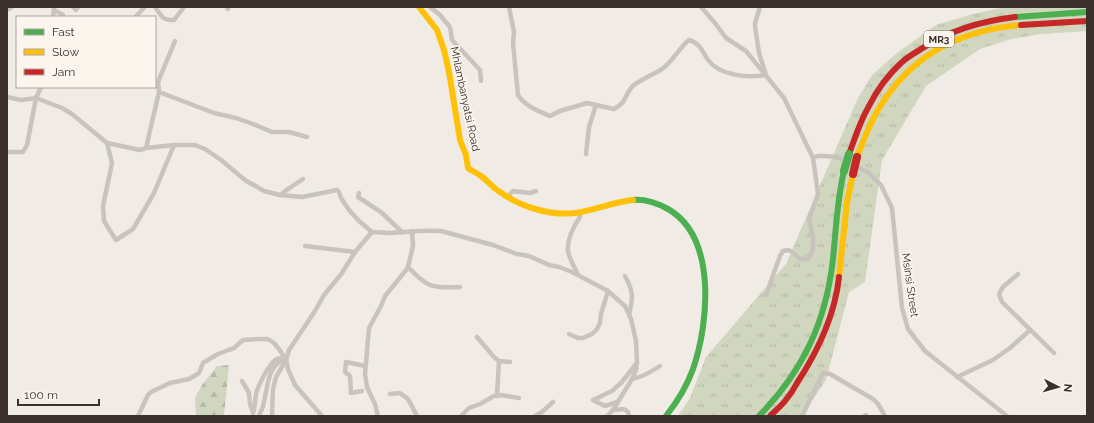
<svg xmlns="http://www.w3.org/2000/svg" width="1094" height="423" font-family="Raleway,sans-serif">
<defs>
<pattern id="grass-tufts" width="24" height="20" patternUnits="userSpaceOnUse"><rect width="24" height="20" fill="#d1d6bf"/><path d="M3 7l-1-3M5 7V3M7 7l1-3M15 17l-1-3M17 17v-4M19 17l1-3" fill="none" stroke="#b4b8a4"/></pattern>
<pattern id="forest-firs" width="22" height="20" patternUnits="userSpaceOnUse"><rect width="22" height="20" fill="#d1d6bf"/><path d="M5 1l3.5 6h-7zM16 11l3.5 6h-7z" fill="#b4b8a4"/></pattern>
</defs>
<rect width="100%" height="100%" fill="#f0ebe5"/>
<polygon fill="url(#grass-tufts)" points="1006,7 1087,7 1087,31 1041,34 1011,39 980,49 926,86 882,160 865,282 849,292 826,380 802,416 678,416 690,398 706,357 786,264 857,100 872,75 897,53 936,25 973,14"/>
<polygon fill="url(#forest-firs)" points="229,365 224,416 196,416 195,398 202,385 217,366"/>
<g fill="none" stroke-linecap="round" stroke-linejoin="round">
<g stroke="#c9c3be" stroke-width="4.5">
<polyline points="73,7 76,10 78,7"/>
<path d="M155 7C162 17 162 20 174 20L184 7"/>
<polyline points="227,7 228,9"/>
<polyline points="430,7 439,14 450,27 452,40 480,70 481,81"/>
<path d="M509 7 514 32 513 43 518 95C525 106 538 111 550 116L560 111 587 103 614 109C626 103 624 97 631 88 635 82 655 74 662 69 673 61 679 48 689 40 700 43 702 51 708 60 720 76 748 78 766 75L759 53 755 26V23L760 7"/>
<path d="M701 7 715 23 726 38 746 51 784 98 813 158 818 194 809 219 813 236V249L811 255 808 259C807 259 803 259 801 259 793 255 794 248 783 251L780 256 766 295"/>
<polyline points="7,10 12,7"/>
<polyline points="54,10 63,15"/>
<polyline points="136,16 145,7"/>
<polyline points="53,17 54,10 54,7"/>
<polyline points="159,92 214,113 236,118 253,124 272,132 289,132 307,137"/>
<polyline points="7,97 21,100 36,98 62,108 72,114 107,143 140,150 146,148 159,92 158,82 175,41"/>
<polyline points="107,143 112,163 103,206 104,221 116,240 133,229 154,193 174,145"/>
<polyline points="146,148 174,145 195,145 205,149 221,160 245,180 264,191 280,195 302,197 337,190 339,192 341,198 349,210 359,221 372,232"/>
<polyline points="7,152 23,152 27,145 36,98 41,87"/>
<polyline points="586,154 589,127 596,105"/>
<polyline points="813,158 818,156 825,156 836,157 844,160 869,173 881,185 892,208 902,308 908,329 925,351 1007,416"/>
<polyline points="359,193 358,197 381,212 402,232"/>
<polyline points="280,195 288,189 303,179"/>
<polyline points="507,197 513,191 530,193 536,191"/>
<polyline points="305,246 355,252"/>
<path d="M408 267C428 288 431 288 460 287"/>
<polyline points="1018,274 1003,287 999,294 1002,302 1054,353"/>
<path d="M578 275C575 268 569 258 568 251 567 238 573 227 580 217L579 212"/>
<path d="M625 276C634 292 633 298 629 315"/>
<polyline points="569,334 578,338 583,338 592,334 597,329 600,323 601,314 608,291"/>
<polyline points="477,337 494,357 499,361 510,362"/>
<polyline points="957,377 993,360 1010,348 1030,330"/>
<path d="M632 379C643 377 651 372 660 366"/>
<path d="M242 381 249 393 250 404 253 413C255 407 255 400 256 394 258 386 269 363 277 359 280 357 283 359 286 360"/>
<polyline points="362,391 351,393 350,376 345,372 346,362 365,366"/>
<polyline points="390,394 400,393 408,399 417,416"/>
<polyline points="497,396 499,361"/>
<polyline points="593,400 612,391 622,382 636,364"/>
<polyline points="593,400 605,406 617,402"/>
<polyline points="613,410 624,409 628,412 629,416"/>
<polyline points="138,416 148,395 151,392 170,383 189,379 199,373 203,363 218,354 234,348 243,340 259,339 268,339 274,343 279,349 286,360 288,369 295,385 322,416"/>
<path d="M259 416C262 410 264 404 265 397 268 384 269 362 286 360"/>
<path d="M272 416 273 389 276 377 286 360 289 350 315 311 324 295 342 273 355 252 372 232C378 232 385 233 391 233 408 232 424 230 441 231L493 245 517 254 529 256 549 265 559 267 572 272 608 291 625 306 631 319 636 341 637 362 636 370 632 379 613 410 607 416"/>
<polyline points="378,416 375,404 367,387 365,374 369,328 381,306 385,296 407,269 409,263 413,246 412,231"/>
<polyline points="461,416 469,408 480,404 494,396 501,395 519,398"/>
<polyline points="535,416 542,412 553,402"/>
<polyline points="802,416 823,373 830,374 873,399 878,404 885,416"/>
<polyline points="864,416 866,415 866,416"/>
</g>
<g stroke="#4caf50" stroke-width="6">
<polyline points="1015,17 1087,12"/>
<path d="M633 200C644 199 657 203 668 209 717 237 709 323 693 369 687 386 677 402 666 416"/>
<path d="M759 416C803 371 826 322 833 259 836 229 837 200 844 171"/>
</g>
<g stroke="#ffc107" stroke-width="6">
<path d="M419 7 437 30 444 50 449 72 460 140 466 155 468 168C472 171 477 173 481 176 488 181 493 188 500 192 521 207 550 216 575 213 595 210 613 202 633 200"/>
<path d="M857 157C863 141 869 125 878 110 910 55 959 30 1021 25"/>
<polyline points="839,277 847,202 853,174"/>
</g>
<g stroke="#c62828" stroke-width="6">
<polyline points="1021,25 1087,21"/>
<path d="M849 154C855 138 860 121 869 106 877 90 888 75 901 63 907 57 915 53 921 49 950 30 981 21 1015 17"/>
<path d="M770 416C775 411 781 406 785 401 790 395 794 389 797 383 818 351 835 315 839 277"/>
</g>
<polyline stroke="#4caf50" stroke-width="8" points="844,171 849,154"/>
<polyline stroke="#c62828" stroke-width="8" points="853,174 857,157"/>
</g>
<g text-anchor="middle" dominant-baseline="central" stroke-width="3.5" stroke-linejoin="round" paint-order="stroke">
<rect fill="#fbf5ee" stroke="#756b66" stroke-width="1" x="924" y="31" width="30" height="16" rx="3"/>
<g font-size="10" font-weight="bold" fill="#3b302b">
<text x="939" y="39">MR3</text>
</g>
<g font-size="11" fill="#3b302b" stroke="#fbf5ee">
<text transform="translate(465 99) rotate(78)">Mhlambanyatsi Road</text>
<text transform="translate(910 285) rotate(82)">Msinsi Street</text>
</g>
</g>
<rect width="1094" height="423" fill="none" stroke="#3b302b" stroke-width="16"/>
<rect x="16" y="16" width="140" height="72" fill="#fbf5ee" stroke="#aea6a0"/>
<rect x="24" y="29" width="20" height="6" fill="#4caf50" stroke="#aea6a0"/>
<text x="52" y="36" font-size="12" fill="#3b302b">Fast</text>
<rect x="24" y="49" width="20" height="6" fill="#ffc107" stroke="#aea6a0"/>
<text x="52" y="56" font-size="12" fill="#3b302b">Slow</text>
<rect x="24" y="69" width="20" height="6" fill="#c62828" stroke="#aea6a0"/>
<text x="52" y="76" font-size="12" fill="#3b302b">Jam</text>
<g transform="translate(1058 387) rotate(96)" stroke="#fbf5ee" stroke-width="3" paint-order="stroke">
<path d="M0-3L7 15L0 10L-7 15Z" fill="#3b302b"/>
<text y="-6" font-size="11" font-weight="bold" text-anchor="middle" fill="#3b302b">N</text>
</g>
<path d="M18 399v6h81v-6" fill="none" stroke="#3b302b" stroke-width="2"/>
<text x="24" y="399" font-size="12" fill="#3b302b" stroke="#fbf5ee" stroke-width="3" paint-order="stroke">100 m</text>
</svg>
